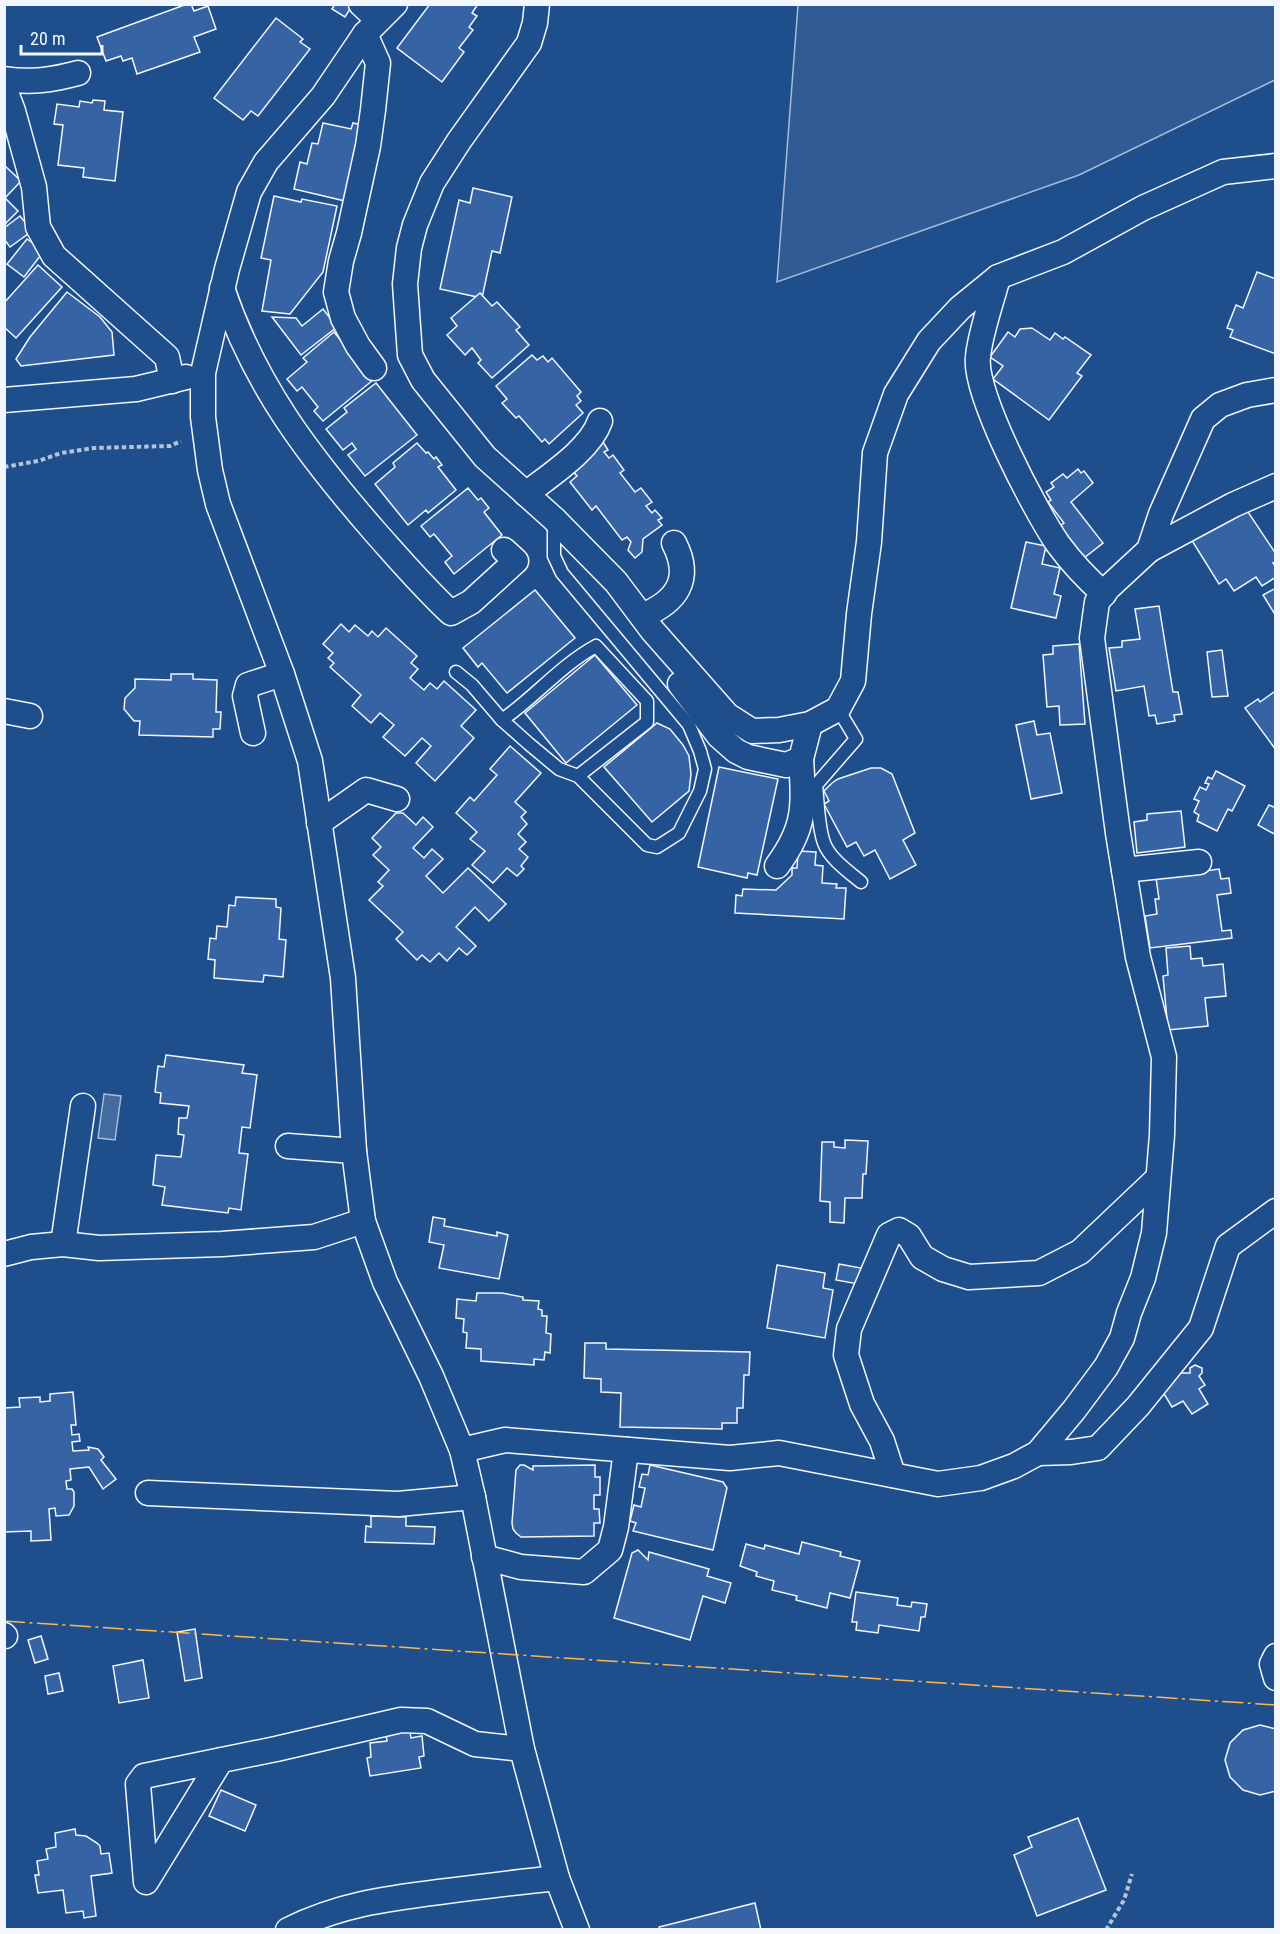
<svg xmlns="http://www.w3.org/2000/svg" width="1280" height="1934" font-family="'Roboto Condensed',sans-serif">
<rect width="100%" height="100%" fill="#1f4e8c"/>
<polygon fill="#305b95" stroke="#a8bbd7" stroke-width="1.5" points="798,5 1275,5 1275,80 1079,175 777,282"/>
<polygon fill="#446ba0" stroke="#a8bbd7" stroke-width="1.5" points="104,1094 121,1096 115,1140 98,1138"/>
<g fill="#3563a3" stroke="#f2f6ff" stroke-width="1.5">
<polygon points="187,4 191,4 194,11 208,6 216,29 194,37 200,52 137,74 132,58 123,61 121,56 106,61 97,37"/>
<polygon points="335,4 353,4 345,17 332,9"/>
<polygon points="430,4 478,4 472,13 477,16 469,27 473,30 459,48 464,52 442,82 397,48"/>
<polygon points="276,18 303,39 300,42 310,49 258,116 251,111 243,120 214,98"/>
<polygon points="93,100 105,101 104,110 123,112 115,181 83,177 84,168 58,165 63,125 54,124 57,104 79,107 80,101 92,103"/>
<polygon points="323,123 351,129 353,123 362,125 345,201 294,189 300,162 307,164 312,143 318,144"/>
<polygon points="4,165 21,181 5,198 18,211 5,224"/>
<polygon points="473,188 512,197 500,253 492,251 482,298 440,289 459,200 470,203"/>
<polygon points="274,196 301,202 302,199 337,206 323,272 290,314 262,311 271,260 261,258"/>
<polygon points="20,216 32,231 10,247 4,239 4,228"/>
<polygon points="27,239 44,251 24,277 7,264"/>
<polygon points="38,265 62,287 16,338 4,327 4,303"/>
<polygon points="1257,272 1276,279 1276,354 1230,337 1233,330 1227,328 1236,305 1243,308"/>
<polygon points="67,292 100,317 112,332 114,355 21,366 16,359 30,337"/>
<polygon points="480,293 492,306 497,302 520,327 516,330 529,345 492,378 478,363 481,360 472,348 465,355 447,335 457,326 451,318"/>
<polygon points="323,309 337,327 301,355 272,317 296,318 302,326"/>
<polygon points="1032,328 1050,340 1055,333 1063,339 1065,337 1091,355 1077,373 1082,376 1049,420 993,379 1003,366 990,357 1008,332 1015,337 1020,329"/>
<polygon points="334,332 373,380 323,421 314,411 318,407 302,387 297,391 287,379 307,362 303,358"/>
<polygon points="532,355 537,360 543,356 548,362 552,358 581,392 577,396 581,401 576,405 583,413 549,444 545,439 542,442 519,416 516,418 502,403 507,399 496,386"/>
<polygon points="376,383 417,435 365,476 348,455 356,449 352,443 343,450 326,429 347,412 344,408"/>
<polygon points="603,442 608,450 604,452 609,458 613,455 624,470 620,473 635,492 641,488 652,502 646,506 652,513 655,510 662,518 658,520 662,525 643,539 642,552 635,558 628,550 631,542 627,537 622,540 596,506 592,510 570,482 577,476 571,469"/>
<polygon points="417,443 426,453 428,452 434,459 436,457 442,465 438,467 456,490 428,513 426,510 408,525 375,484 395,467 393,463"/>
<polygon points="1078,469 1081,473 1084,471 1093,483 1071,502 1103,543 1084,558 1060,526 1064,523 1048,502 1051,500 1046,492 1054,487 1051,483 1063,474 1067,478"/>
<polygon points="468,488 478,500 481,498 489,508 484,512 502,535 454,574 445,562 452,556 434,534 430,537 421,526"/>
<polygon points="1244,506 1276,554 1276,561 1273,563 1276,567 1276,577 1262,586 1256,577 1234,591 1226,579 1219,584 1191,539"/>
<polygon points="1026,542 1046,546 1042,564 1060,568 1054,594 1061,596 1056,618 1011,608"/>
<polygon points="1276,588 1276,616 1263,595"/>
<polygon points="535,590 575,638 507,693 482,663 478,667 463,648"/>
<polygon points="1159,606 1173,692 1178,692 1182,714 1174,715 1175,721 1157,724 1155,715 1149,716 1144,686 1116,691 1109,648 1122,647 1122,641 1140,639 1135,609"/>
<polygon points="341,624 349,632 355,625 368,636 372,631 378,637 386,628 417,656 411,663 418,669 410,678 424,690 430,683 437,689 444,681 476,710 461,726 474,738 435,781 416,763 431,746 422,738 405,756 383,737 394,725 380,713 371,723 352,706 361,695 330,667 334,663 328,658 333,653 323,644"/>
<polygon points="1079,644 1085,724 1060,725 1059,706 1047,707 1043,655 1053,654 1053,646"/>
<polygon points="1222,650 1228,696 1212,697 1207,652"/>
<polygon points="595,655 637,705 566,763 525,713"/>
<polygon points="171,674 193,674 193,679 217,680 216,712 221,712 220,729 213,729 213,737 139,735 140,721 134,721 124,709 125,698 135,688 135,679 171,680"/>
<polygon points="1274,692 1276,693 1276,750 1245,708 1258,699 1260,702"/>
<polygon points="1034,721 1037,735 1050,733 1062,793 1031,799 1016,725"/>
<polygon points="657,723 670,729 683,745 689,756 691,774 689,791 652,822 604,767"/>
<polygon points="510,746 541,773 515,802 526,812 521,817 527,824 518,834 526,842 519,849 528,857 521,866 524,869 517,876 507,868 493,883 472,865 485,851 470,839 477,832 456,813 470,797 474,801 497,775 490,769"/>
<polygon points="719,767 778,779 757,875 748,873 747,878 698,867"/>
<polygon points="871,768 881,768 892,774 915,833 903,840 916,865 890,879 875,850 864,856 856,842 847,847 824,804 829,801 824,791 832,783 838,779"/>
<polygon points="1216,771 1245,786 1232,811 1228,809 1217,831 1197,821 1199,815 1194,812 1199,801 1194,799 1200,787 1206,790 1209,784 1205,783 1208,777 1212,779"/>
<polygon points="1269,805 1276,808 1276,835 1258,825"/>
<polygon points="1181,811 1185,847 1137,853 1134,822 1147,820 1147,814"/>
<polygon points="396,813 403,813 416,825 423,817 433,827 413,848 424,858 432,849 443,859 426,876 443,893 468,868 506,904 489,921 475,907 456,927 476,946 467,955 459,948 447,961 439,953 430,962 422,955 417,960 396,939 403,932 369,900 383,886 378,882 389,870 373,855 381,847 372,838"/>
<polygon points="798,851 816,852 815,865 823,866 822,883 837,884 836,888 846,888 844,919 735,913 736,895 742,896 743,889 776,890 792,875 792,868 797,868"/>
<polygon points="1219,869 1221,879 1229,878 1231,893 1217,895 1222,931 1231,930 1232,938 1150,948 1145,916 1157,914 1155,899 1159,899 1156,878"/>
<polygon points="236,897 276,899 276,907 281,908 279,939 286,940 283,977 264,975 263,982 214,978 215,960 208,959 210,938 216,939 217,926 227,927 229,905 235,906"/>
<polygon points="1190,946 1191,959 1202,958 1203,966 1223,964 1226,996 1205,998 1208,1026 1168,1030 1163,976 1168,975 1166,948"/>
<polygon points="166,1055 244,1065 242,1073 257,1075 250,1128 242,1127 239,1153 248,1154 241,1210 229,1208 228,1213 162,1205 165,1187 153,1185 156,1155 181,1157 184,1135 178,1134 179,1118 187,1118 189,1106 160,1103 161,1093 155,1092 158,1066 164,1067"/>
<polygon points="845,1140 868,1141 866,1174 863,1174 862,1198 845,1198 844,1223 830,1222 830,1202 820,1201 822,1142 834,1142 834,1147 845,1148"/>
<polygon points="433,1217 445,1219 444,1226 497,1236 497,1232 508,1235 499,1279 439,1268 444,1245 429,1242"/>
<polygon points="839,1264 861,1268 858,1284 836,1280"/>
<polygon points="777,1265 825,1273 823,1288 833,1290 825,1338 767,1328"/>
<polygon points="477,1293 502,1293 523,1297 523,1300 539,1301 538,1309 542,1310 542,1316 547,1316 546,1333 551,1334 550,1353 545,1352 544,1360 534,1359 534,1365 481,1361 481,1349 466,1348 467,1333 463,1332 464,1319 456,1318 457,1299 476,1301"/>
<polygon points="585,1343 606,1343 606,1349 750,1352 749,1375 744,1375 743,1408 737,1408 737,1423 722,1423 722,1429 620,1427 621,1393 601,1392 601,1379 584,1378"/>
<polygon points="1195,1365 1202,1368 1202,1373 1199,1376 1205,1385 1199,1389 1208,1404 1192,1414 1183,1401 1172,1407 1161,1389 1179,1373 1190,1373 1190,1368"/>
<polygon points="73,1392 76,1425 71,1425 72,1435 79,1434 80,1441 72,1442 73,1451 89,1450 88,1447 98,1449 104,1457 101,1460 116,1479 103,1489 89,1467 70,1469 71,1480 66,1481 67,1489 72,1489 74,1492 74,1506 69,1515 56,1516 55,1508 49,1509 51,1540 31,1541 31,1531 4,1532 4,1408 20,1407 19,1398 40,1397 40,1402 50,1401 50,1394"/>
<polygon points="520,1465 524,1465 533,1470 533,1466 595,1465 595,1477 600,1477 600,1495 594,1495 594,1509 599,1509 600,1523 594,1523 594,1536 521,1537 516,1533 513,1529 512,1523 516,1470"/>
<polygon points="650,1465 723,1482 727,1488 713,1550 633,1531 636,1523 630,1521 634,1505 641,1507 645,1488 639,1487 642,1474 648,1475"/>
<polygon points="371,1516 406,1517 406,1526 435,1527 434,1544 365,1542 366,1526 371,1527"/>
<polygon points="802,1542 841,1552 840,1556 860,1561 850,1598 830,1593 827,1608 796,1600 797,1596 772,1590 774,1581 756,1576 757,1572 740,1566 746,1544 764,1549 765,1545 799,1554"/>
<polygon points="638,1550 648,1560 649,1552 709,1569 707,1576 731,1583 725,1603 703,1596 690,1640 614,1618 632,1553"/>
<polygon points="856,1592 898,1598 897,1605 911,1607 912,1602 927,1604 925,1617 921,1617 919,1631 879,1625 878,1633 856,1630 857,1622 852,1622"/>
<polygon points="195,1629 202,1678 185,1681 177,1632"/>
<polygon points="41,1636 48,1659 35,1663 28,1640"/>
<polygon points="143,1660 149,1698 119,1703 113,1666"/>
<polygon points="59,1673 63,1691 48,1694 45,1676"/>
<polygon points="1260,1725 1276,1729 1276,1791 1260,1795 1243,1790 1230,1777 1225,1760 1230,1743 1243,1730"/>
<polygon points="394,1730 410,1732 411,1738 422,1736 424,1756 419,1757 421,1768 370,1776 367,1758 371,1757 370,1743 387,1741 386,1735"/>
<polygon points="221,1790 256,1805 245,1831 209,1816"/>
<polygon points="1078,1818 1106,1890 1037,1916 1014,1855 1032,1847 1028,1837"/>
<polygon points="75,1829 76,1835 86,1836 97,1843 100,1846 101,1854 109,1853 112,1873 91,1876 96,1916 84,1918 83,1911 66,1913 63,1890 38,1893 35,1875 39,1875 37,1861 48,1859 46,1849 56,1847 55,1833"/>
<polygon points="755,1903 761,1930 660,1930 659,1927"/>
</g>
<g fill="none" stroke-linecap="round" stroke-linejoin="round">
<g stroke="#f2f6ff" stroke-width="15">
<g id="lane">
<polyline points="456,672 472,685 502,720 529,744 559,769 578,776 647,845 657,847 679,833 700,791 705,769 700,751 689,725 562,573 554,556 554,520"/>
<path d="M838 709 856 739 816 785C818 804 818 826 824 843 830 859 849 872 861 882"/>
<path d="M502 720C535 697 561 665 596 646L647 701V722L578 776"/>
</g>
</g>
<g stroke="#f2f6ff" stroke-width="27">
<g id="street">
<polyline points="361,4 378,20"/>
<polyline points="395,4 365,34 323,96 266,162 249,192 227,269 203,373 203,417 210,470 218,504 282,674 310,761 343,978 354,1151 363,1221 385,1282 431,1376 462,1450 473,1497 522,1749 557,1878 577,1930"/>
<polyline points="537,4 535,23 529,43 459,141 432,183 415,225 409,248 405,284 410,355 423,380 485,457 554,519 616,582 652,630 727,715 752,731 779,730 810,724 838,709 853,681 859,614 869,542 875,453 896,394 929,341 960,308 998,277 1063,252 1143,208 1223,172 1276,166"/>
<polyline points="365,34 378,63 373,110 368,146 349,233 341,261 336,292 343,318 358,346 374,368"/>
<path d="M4 79C31 83 52 80 78 73"/>
<polyline points="4,87 13,111 34,187 38,227 54,256 167,357 172,381"/>
<path d="M998 277C992 301 980 333 978 357 973 393 1036 512 1058 544 1072 563 1086 578 1104 594"/>
<path d="M222 288C255 386 309 456 376 533 401 561 424 588 451 613L471 602 516 561 504 550"/>
<polyline points="4,400 136,389 186,377"/>
<path d="M526 494C550 475 590 450 600 421"/>
<polyline points="1149,550 1233,505 1276,486"/>
<path d="M642 616C676 602 693 580 674 543"/>
<polyline points="680,684 719,736 736,751 748,757 786,765 801,759 810,724"/>
<polyline points="4,711 30,716"/>
<polyline points="253,733 245,696 248,685 282,674"/>
<polyline points="319,823 366,790 397,799"/>
<path d="M777 866C806 827 804 806 801 759"/>
<polyline points="1124,870 1199,862"/>
<polyline points="288,1146 354,1151"/>
<polyline points="63,1244 83,1106"/>
<polyline points="4,1254 31,1247 63,1244 99,1248 222,1244 314,1237 363,1221"/>
<polyline points="462,1450 505,1440 730,1458 779,1453 938,1484 981,1478 1014,1466 1038,1453 1074,1410 1106,1367 1122,1338 1129,1313 1143,1278 1154,1233 1162,1135 1164,1057 1138,957 1118,833 1092,638 1097,602 1108,588 1149,550 1161,514 1203,419 1220,405 1247,395 1276,390"/>
<polyline points="1038,1453 1071,1452 1098,1448 1138,1406 1201,1328 1228,1246 1276,1211"/>
<polyline points="893,1475 882,1441 862,1404 846,1355 849,1329 889,1235 899,1230 909,1236 922,1257 943,1269 969,1277 1039,1273 1080,1252 1157,1179"/>
<polyline points="148,1493 398,1504 473,1497"/>
<polyline points="484,1557 521,1567 584,1572 610,1550 616,1527 626,1450"/>
<polyline points="4,1635 5,1636"/>
<polyline points="1276,1656 1272,1664 1276,1678"/>
<polyline points="221,1760 146,1882 138,1784 144,1776 276,1749 401,1720 427,1721 475,1744 522,1749"/>
<path d="M288 1930C339 1905 383 1899 439 1892 478 1887 518 1882 557 1878"/>
</g>
</g>
<g stroke="#b3c4dc" stroke-width="4" stroke-dasharray="4.5 3" stroke-linecap="butt">
<polyline points="4,467 38,461 61,453 94,448 170,446 181,441"/>
<polyline points="1106,1930 1124,1900 1132,1874"/>
</g>
<use href="#lane" stroke="#1f4e8c" stroke-width="12"/>
<use href="#street" stroke="#1f4e8c" stroke-width="24"/>
<polyline stroke="#ffb74d" stroke-width="1.5" stroke-dasharray="21 4.5 3 4.5" stroke-linecap="butt" points="4,1621 1276,1705"/>
</g>
<rect width="1280" height="1934" fill="none" stroke="#f2f6ff" stroke-width="12"/>
<path d="M21 45v9h81v-9" fill="none" stroke="#f2f6ff" stroke-width="3"/>
<text x="30" y="45" font-size="18" fill="#f2f6ff" stroke="#1f4e8c" stroke-width="4.5" paint-order="stroke">20 m</text>
</svg>
